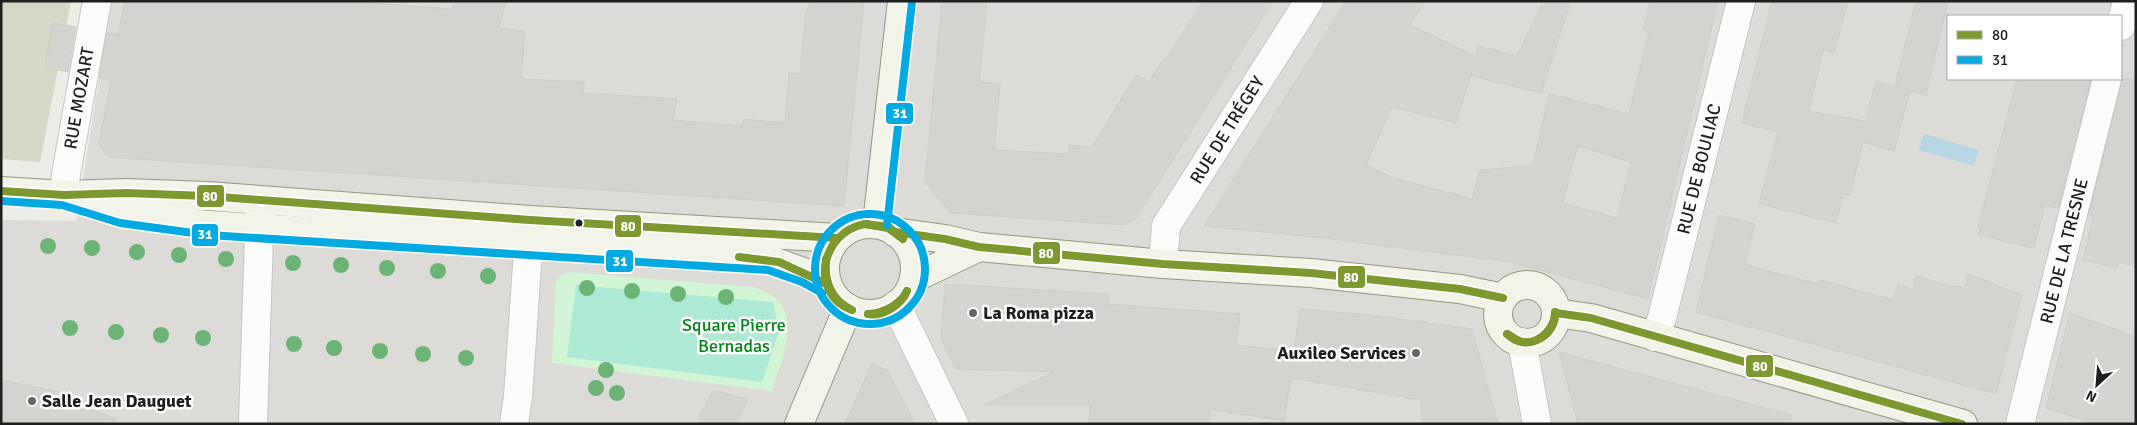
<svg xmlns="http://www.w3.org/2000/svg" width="2137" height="425" font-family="Signika,sans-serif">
<rect width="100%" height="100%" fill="#edece6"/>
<path fill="#dcdbd8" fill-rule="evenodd" d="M112 1H2136V424H1V220L76 221ZM1948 16H2121V79H1948Z"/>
<polygon fill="#d6d7c7" points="1,1 71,1 40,162 1,159"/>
<path fill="#d2f6d5" d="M570 272 752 287C758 289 765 291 770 294 804 316 780 362 772 391L552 363 556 282 562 274Z"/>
<polygon fill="#ade9d4" points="576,285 773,302 779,331 762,382 567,357"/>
<polygon fill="#dbdbd8" points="1020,1 1141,1 1156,11 1138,41 1127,35 1072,122 1069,154 994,150 1000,84 1012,85"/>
<polygon fill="#b6d6e3" points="1924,134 1979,150 1974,166 1919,150"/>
<g fill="#d5d3cf" stroke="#d0cdc7" fill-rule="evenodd">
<polygon points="125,1 342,1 453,9 454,1 506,1 499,28 525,31 521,79 584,82 583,93 677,99 673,120 743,126 744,119 785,123 789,72 800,74 806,9 809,9 810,1 864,1 844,206 108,157 99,144 111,80 99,78 107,33 118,35"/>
<polygon points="942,1 987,1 979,82 1000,84 994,150 1069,154 1069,145 1092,147 1136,75 1149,82 1164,58 1166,59 1203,1 1273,1 1135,220 1123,225 951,213 925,182"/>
<path d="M1346 1H1425L1410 25 1476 56 1478 46 1517 56 1543 1H1571L1541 93 1471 76 1473 68 1456 123 1392 107 1366 165 1394 178 1472 199 1480 170 1533 165 1549 94 1629 114 1649 31 1643 30 1650 1H1718L1648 299 1510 262 1332 239 1204 226ZM1577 146 1631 162 1617 218 1563 203Z"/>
<polygon points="1772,1 1848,1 1834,53 1823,50 1809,111 1865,121 1876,82 1895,87 1916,1 1948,1 1926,95 1910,91 1894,151 1863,142 1850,196 1843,194 1836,223 1759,204 1778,132 1742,123"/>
<polygon points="53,23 76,27 68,72 45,67"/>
<polygon points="2017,79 2091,79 2058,208 2045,204 2034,248 1978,235 1980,228 1978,227"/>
<polygon points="2122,79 2136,79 2136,266 2118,262 2117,268 2083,260 2093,217 2089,215"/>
<polygon points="1719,215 1755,224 1745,265 1819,284 1820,280 1893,300 1898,285 1913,289 1916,276 1954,287 1954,286 1965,288 1968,274 2022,295 1996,394 1696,312"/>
<polygon points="945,284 1109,294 1108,304 1240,314 1236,345 1294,351 1300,309 1371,315 1472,329 1498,424 1423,424 1421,400 1291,378 1284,421 1210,409 1208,424 1089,424 1090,405 984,405 1054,372 956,369 941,339"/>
<polygon points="2070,313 2136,337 2136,424 2095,424 2046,408"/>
<polygon points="1559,352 1791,415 1790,424 1578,424"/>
<polygon points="872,363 888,371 915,424 845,424"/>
<polygon points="1,380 55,391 53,398 116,418 115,424 1,424"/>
<polygon points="713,391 748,399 736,424 698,424 701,417 699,417"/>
</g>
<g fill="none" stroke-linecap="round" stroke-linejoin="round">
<g stroke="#c5c5c2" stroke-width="30">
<g id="street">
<polyline points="2121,26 2127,1"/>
<polyline points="64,195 66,174 97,1"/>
<polyline points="1163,264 1166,226 1309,1"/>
<polyline points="896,305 954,424"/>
<polyline points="1655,337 1662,318 1741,1"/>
<polyline points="1522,342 1537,424"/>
<polyline points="253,424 260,204"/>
<polyline points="514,424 518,397 530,221"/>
<polyline points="2020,424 2107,79"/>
</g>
</g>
<g stroke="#93977e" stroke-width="30">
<g id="secondary">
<polyline points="1,191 64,195 126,193 207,196 530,220 837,238"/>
<polyline points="85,201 122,213 209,225 770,260 806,273 827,284"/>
<polyline points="877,224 902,1"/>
<circle cx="870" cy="269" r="45"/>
<polyline points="895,232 945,239 979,247 1163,264 1311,273 1460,289 1503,298"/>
<polyline points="914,278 979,247"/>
<circle cx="1527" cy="314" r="29"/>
<polyline points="1556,313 1591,318 1963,424"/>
<polyline points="799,424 848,308"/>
</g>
</g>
<use href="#street" stroke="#fcfcfb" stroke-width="28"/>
<use href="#secondary" stroke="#f3f4e9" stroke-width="28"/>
<g stroke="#fff" stroke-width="11">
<g id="bus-1">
<polyline points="1,191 64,195 126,193 207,196 530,220 837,238"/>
<polyline points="865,224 888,228 903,239"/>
<polyline points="865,224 889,227 903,239"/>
<polyline points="895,232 945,239 979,247 1163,264 1311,273 1460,289 1503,298"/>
<polyline points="739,257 779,262 827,284"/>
<path d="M826 259C824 281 831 300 852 310"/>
<path d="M852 310C809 295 820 232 865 224"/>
<polyline points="1556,313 1591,318 1962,424"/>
<path d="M868 314C883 313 900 305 907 291"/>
<path d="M868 314C883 317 902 304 907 291"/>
<path d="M1507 334C1512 336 1517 341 1522 342 1539 345 1555 328 1555 312"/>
<path d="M1507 334C1525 353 1557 337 1555 312"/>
</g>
</g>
<g stroke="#fff" stroke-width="11">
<g id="bus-2">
<polyline points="1,201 62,205 120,223 208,235 768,270 802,282 822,293"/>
<circle cx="870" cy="269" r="55"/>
<polyline points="887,225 912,2"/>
</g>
</g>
<use href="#bus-1" stroke="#7c982e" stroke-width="8"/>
<use href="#bus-2" stroke="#02aae1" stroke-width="8"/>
</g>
<g fill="#6bb475">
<circle cx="48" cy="246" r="8"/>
<circle cx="92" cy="248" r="8"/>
<circle cx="137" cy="252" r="8"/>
<circle cx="179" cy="255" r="8"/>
<circle cx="226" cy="259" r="8"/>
<circle cx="293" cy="263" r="8"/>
<circle cx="341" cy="265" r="8"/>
<circle cx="387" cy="268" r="8"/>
<circle cx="438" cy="271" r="8"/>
<circle cx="488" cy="276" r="8"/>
<circle cx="587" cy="288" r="8"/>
<circle cx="632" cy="291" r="8"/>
<circle cx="678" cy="294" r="8"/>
<circle cx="726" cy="297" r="8"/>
<circle cx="70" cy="328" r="8"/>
<circle cx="116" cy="332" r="8"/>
<circle cx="161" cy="335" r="8"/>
<circle cx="203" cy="338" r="8"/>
<circle cx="294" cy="344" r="8"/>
<circle cx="334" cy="348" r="8"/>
<circle cx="380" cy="351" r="8"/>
<circle cx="423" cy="354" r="8"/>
<circle cx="466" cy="358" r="8"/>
<circle cx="606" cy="370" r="8"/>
<circle cx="596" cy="388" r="8"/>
<circle cx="617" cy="393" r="8"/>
</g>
<circle fill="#1e1e1e" stroke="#fff" stroke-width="2" cx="579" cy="223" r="4.5"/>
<g fill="#666664" stroke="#fff" stroke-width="2">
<circle cx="973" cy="313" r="5"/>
<circle cx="1416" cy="353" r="5"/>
<circle cx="32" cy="401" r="5"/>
</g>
<g text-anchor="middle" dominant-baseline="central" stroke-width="5" stroke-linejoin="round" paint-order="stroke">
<g font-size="18" fill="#1e1e1e" stroke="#fff">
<text transform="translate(79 98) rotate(-80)">RUE MOZART</text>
<text transform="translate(1227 130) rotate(-58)">RUE DE TRÉGEY</text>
<text transform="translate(1699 169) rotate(-76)">RUE DE BOULIAC</text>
<text transform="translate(2064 251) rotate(-76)">RUE DE LA TRESNE</text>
</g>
<g font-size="18" font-weight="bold" fill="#1e1e1e" stroke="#fff" text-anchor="start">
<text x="983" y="313">La Roma pizza</text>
<text x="1406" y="353" text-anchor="end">Auxileo Services</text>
<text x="42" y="401">Salle Jean Dauguet</text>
</g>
<g font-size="18" fill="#018618" stroke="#fff">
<text x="734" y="325">Square Pierre<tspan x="734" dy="21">Bernadas</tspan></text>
</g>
</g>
<g stroke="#fff" stroke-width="2">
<rect x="885" y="102" width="29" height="23" rx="5" fill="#02aae1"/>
<rect x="196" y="184" width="29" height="24" rx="5" fill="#7c982e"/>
<rect x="614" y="214" width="28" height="24" rx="5" fill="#7c982e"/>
<rect x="191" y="223" width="28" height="24" rx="5" fill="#02aae1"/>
<rect x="1032" y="241" width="29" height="24" rx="5" fill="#7c982e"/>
<rect x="605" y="249" width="29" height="24" rx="5" fill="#02aae1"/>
<rect x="1337" y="265" width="29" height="24" rx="5" fill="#7c982e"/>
<rect x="1745" y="354" width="29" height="24" rx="5" fill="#7c982e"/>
</g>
<g font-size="14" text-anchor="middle" font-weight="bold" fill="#fff">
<text x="900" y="118">31</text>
<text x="210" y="201">80</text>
<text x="628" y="231">80</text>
<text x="205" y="239">31</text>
<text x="1046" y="258">80</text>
<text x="620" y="266">31</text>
<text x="1351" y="282">80</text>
<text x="1760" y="371">80</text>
</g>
<rect width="2137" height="425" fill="none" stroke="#1e1e1e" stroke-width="5"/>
<rect x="1947" y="15" width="175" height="65" fill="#ffffff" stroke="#a5a5a5"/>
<rect x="1957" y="31" width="25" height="8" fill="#7c982e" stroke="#a5a5a5"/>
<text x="1992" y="40" font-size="15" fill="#1e1e1e">80</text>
<rect x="1957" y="56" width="25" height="8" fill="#02aae1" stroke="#a5a5a5"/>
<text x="1992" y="65" font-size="15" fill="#1e1e1e">31</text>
<g transform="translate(2097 385) rotate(206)" stroke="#ffffff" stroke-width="4" paint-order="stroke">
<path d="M0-4L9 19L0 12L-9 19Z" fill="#1e1e1e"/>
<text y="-8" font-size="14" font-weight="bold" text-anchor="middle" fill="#1e1e1e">N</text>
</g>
</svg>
